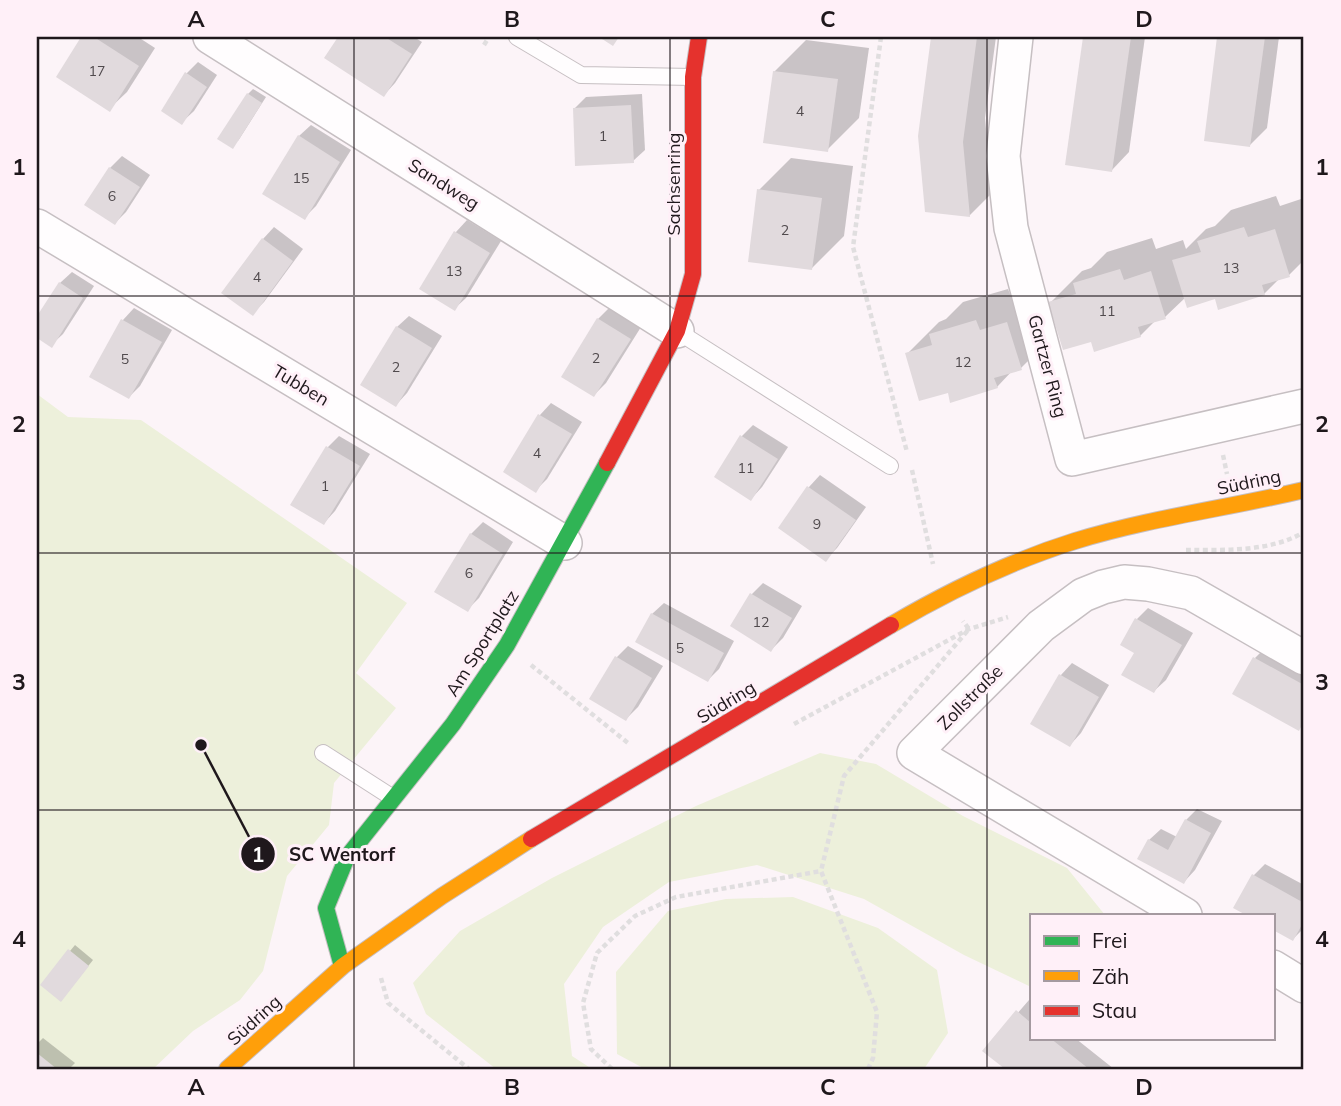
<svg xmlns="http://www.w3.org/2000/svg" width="1341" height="1106" font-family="Mulish,sans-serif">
<rect width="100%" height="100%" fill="#fcf4f8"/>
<g fill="#edf0db">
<polygon points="37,394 68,417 141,420 407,603 356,673 396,708 334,783 329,825 287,876 263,971 240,1000 193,1031 153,1069 37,1069"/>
<polygon points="820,753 876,764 963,816 1067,868 1105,915 1031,915 1031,987 964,955 864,899 757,865 669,882 603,927 564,984 572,1056 592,1069 496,1069 426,1014 413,983 460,931 552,878 696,806"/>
<polygon points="793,897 878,928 937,970 948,1033 924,1069 645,1069 617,1054 616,972 668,911 726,899"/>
</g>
<g fill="#0003">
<polygon points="83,37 138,37 155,48 127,92 109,109 58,76"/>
<polygon points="340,37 414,37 422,42 395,83 384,95 327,57"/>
<polygon points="933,37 996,37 985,118 992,193 969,216 920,136"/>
<polygon points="1084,37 1145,37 1129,152 1112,170 1067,164"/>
<polygon points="1219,37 1279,37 1267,128 1250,145 1206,140"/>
<polygon points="806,40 869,48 859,118 827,150 774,72"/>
<polygon points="198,62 217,75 194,111 182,122 186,74"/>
<polygon points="253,89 266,97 238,141 248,94"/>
<polygon points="642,94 645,150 633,161 574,109 586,97"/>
<polygon points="311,125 351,150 316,206 304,218 299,136"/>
<polygon points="122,156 150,175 126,212 115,223 110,168"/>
<polygon points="791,158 853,166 844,236 812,268 759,190"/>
<polygon points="1276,196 1280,206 1304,198 1304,260 1289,275 1280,278 1264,294 1216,297 1186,297 1165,317 1156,320 1140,336 1092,339 1050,303 1082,271 1091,268 1107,252 1152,238 1156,249 1183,240 1186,249 1206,229 1215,226 1231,210"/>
<polygon points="467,220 501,241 466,298 454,309 421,289 456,232"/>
<polygon points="274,227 303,249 264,302 252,314 263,239"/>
<polygon points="72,272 94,286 63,334 51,345 37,336 37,319 60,283"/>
<polygon points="1008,289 1012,299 1039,291 1053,336 1021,368 1013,370 997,387 949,390 907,354 939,322 946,319 963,302"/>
<polygon points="610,307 641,327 606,383 594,395 598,319"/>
<polygon points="134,308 172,330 140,386 129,397 91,376 123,320"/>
<polygon points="409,316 442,336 407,393 396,405 397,327"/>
<polygon points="551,403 582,422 547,479 536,490 505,472 540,415"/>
<polygon points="753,425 788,447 762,487 751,499 742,436"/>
<polygon points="339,436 370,454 335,511 324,523 328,447"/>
<polygon points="820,475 866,507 837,548 826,559 780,527 809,487"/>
<polygon points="483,522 513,542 479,598 467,610 471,534"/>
<polygon points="763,583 802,606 783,638 771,650 732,626 752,594"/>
<polygon points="664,603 734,641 719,669 708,680 652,614"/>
<polygon points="1148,608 1193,633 1166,680 1154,691 1137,619"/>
<polygon points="628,646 663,666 638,707 626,719 617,657"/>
<polygon points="1266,647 1304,668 1304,723 1298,729 1255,658"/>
<polygon points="1072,663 1109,685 1081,733 1070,745 1032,724 1061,675"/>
<polygon points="1197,809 1222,821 1195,870 1184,882 1149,840 1161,829 1177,837 1186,820"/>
<polygon points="1265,864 1304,885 1304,928 1293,939 1273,928 1273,915 1250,915 1236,908 1254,875"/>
<polygon points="75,945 93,960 66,994 42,985"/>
<polygon points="1029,1000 1031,1002 1031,1038 1075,1038 1114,1069 1007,1069 985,1051"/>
<polygon points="43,1038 75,1063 69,1069 37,1069 37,1044"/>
</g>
<g fill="#e1dadd">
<polygon points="81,37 94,37 139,66 110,112 56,77"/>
<polygon points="338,37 385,37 412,54 384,97 324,58"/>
<polygon points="599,37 619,37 613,46"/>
<polygon points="931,37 977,37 963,142 970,217 925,212 918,136"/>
<polygon points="1083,37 1131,37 1112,172 1065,165"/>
<polygon points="1217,37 1265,37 1250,147 1204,141"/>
<polygon points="773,71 838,79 828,152 763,143"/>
<polygon points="185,72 207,87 182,125 161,111"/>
<polygon points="247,93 262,103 233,149 217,139"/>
<polygon points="631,105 634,163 575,166 573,108"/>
<polygon points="298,135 340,162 305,220 262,194"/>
<polygon points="109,167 140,187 115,225 84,205"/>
<polygon points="757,189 822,198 812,270 748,262"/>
<polygon points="1244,227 1248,237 1275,229 1290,277 1262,285 1265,295 1218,310 1215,299 1187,308 1172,260 1201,252 1197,241"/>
<polygon points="454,231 490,253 455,311 419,289"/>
<polygon points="262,238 293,261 253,316 221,293"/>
<polygon points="1120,269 1124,280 1151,271 1166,319 1138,327 1141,337 1094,352 1091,342 1063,350 1048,302 1076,294 1073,283"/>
<polygon points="59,282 83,298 52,348 37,338 37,316"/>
<polygon points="597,318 631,339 594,397 561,377"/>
<polygon points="121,319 162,342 129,399 89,377"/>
<polygon points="976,320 980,330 1007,322 1022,370 994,378 998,388 950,403 948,393 919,401 905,353 932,345 929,334"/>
<polygon points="396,326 432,348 396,407 360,385"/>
<polygon points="538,414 572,434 536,493 503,472"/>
<polygon points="740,435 778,459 751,501 714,477"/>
<polygon points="326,446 360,466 324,525 290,505"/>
<polygon points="807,486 856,520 826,562 778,528"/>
<polygon points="470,533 503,554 468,612 434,592"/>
<polygon points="750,593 792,618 771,652 730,626"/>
<polygon points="651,613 724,653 708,682 635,642"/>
<polygon points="1135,618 1182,645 1154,693 1121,675 1134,653 1120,645"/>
<polygon points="615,656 652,678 626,721 589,699"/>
<polygon points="1253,657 1304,685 1304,721 1299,731 1232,694"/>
<polygon points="1059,674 1099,697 1070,747 1030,724"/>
<polygon points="1185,819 1211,833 1184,884 1137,859 1148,839 1168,850"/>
<polygon points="1252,874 1304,903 1304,921 1293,941 1273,930 1273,915 1246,915 1233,908"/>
<polygon points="68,949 89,966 61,1002 40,985"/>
<polygon points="1016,1010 1031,1023 1031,1038 1050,1038 1089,1069 1005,1069 982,1051"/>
<polygon points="37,1053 57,1069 37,1069"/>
</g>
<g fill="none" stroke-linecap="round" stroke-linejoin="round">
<g stroke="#c6bfc2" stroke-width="18">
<g id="lane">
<polyline points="517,37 581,75 693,77"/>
<polyline points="677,331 890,466"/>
<polyline points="323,753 393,798"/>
</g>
</g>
<g stroke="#c6bfc2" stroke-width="36">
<g id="street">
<polyline points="210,37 677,331"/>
<polyline points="1016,37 1003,156 1011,228 1072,459 1304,406"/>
<polyline points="37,226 565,543"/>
<polyline points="1185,915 914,753 1041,626 1083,595 1103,587 1124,582 1148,584 1191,593 1304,658"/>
<polyline points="1273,967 1304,986"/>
</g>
</g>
<g stroke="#c6bfc2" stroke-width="18">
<polyline id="fast" points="342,966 326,908 347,857 453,724 507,645 607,463"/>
</g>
<g stroke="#c6bfc2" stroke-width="18">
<g id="slow">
<path d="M891 625C949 591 1011 561 1075 541 1150 518 1228 508 1304 490"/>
<polyline points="227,1069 343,966 442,896 531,839"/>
</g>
</g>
<g stroke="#c6bfc2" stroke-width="18">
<g id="jam">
<polyline points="607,463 677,331 693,274 693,77 699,37"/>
<polyline points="531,839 891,625"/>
</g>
</g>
<g stroke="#e0dedf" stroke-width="4.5" stroke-dasharray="5 3.5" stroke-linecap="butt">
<polyline points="881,37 853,247 907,452"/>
<polyline points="484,45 489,37"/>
<polyline points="1223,455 1227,474"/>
<polyline points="912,470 933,564"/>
<path d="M1186 550C1225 550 1271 552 1304 532"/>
<polyline points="531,665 628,743"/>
<polyline points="794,724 969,629 1008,617"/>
<polyline points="381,978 388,1003 469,1069"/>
<polyline points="612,1069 591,1049 583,1003 597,953 635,916 676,897 821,871"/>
<polyline points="868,1069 873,1058 877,1012 821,871 844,776 969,629 963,621"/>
</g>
<use href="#lane" stroke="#fffdfe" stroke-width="16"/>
<use href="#street" stroke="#fffdfe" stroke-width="33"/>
<use href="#fast" stroke="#30b455" stroke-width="16"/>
<use href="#slow" stroke="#ff9f0a" stroke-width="16"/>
<use href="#jam" stroke="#e5322d" stroke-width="16"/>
</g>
<path fill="none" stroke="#1f181c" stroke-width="2" stroke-opacity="0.55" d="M354 37V1069M670 37V1069M987 37V1069M37 296H1304M37 553H1304M37 810H1304"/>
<g text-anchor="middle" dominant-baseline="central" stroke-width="6" stroke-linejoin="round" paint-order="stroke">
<g font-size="14" fill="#504a4d">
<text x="97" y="71">17</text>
<text x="800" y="111">4</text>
<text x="603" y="136">1</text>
<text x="301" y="178">15</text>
<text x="112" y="196">6</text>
<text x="785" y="230">2</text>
<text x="1231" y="268">13</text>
<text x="454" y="271">13</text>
<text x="257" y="277">4</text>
<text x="1107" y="311">11</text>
<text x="596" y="358">2</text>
<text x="125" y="359">5</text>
<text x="963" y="362">12</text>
<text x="396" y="367">2</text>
<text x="537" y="453">4</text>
<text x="746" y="468">11</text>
<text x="325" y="486">1</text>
<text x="817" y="524">9</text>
<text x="469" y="573">6</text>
<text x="761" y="622">12</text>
<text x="680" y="648">5</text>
</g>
<g font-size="18" fill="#1f181c" stroke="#fff0f8">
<text transform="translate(444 184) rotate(32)">Sandweg</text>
<text transform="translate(673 184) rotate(-90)">Sachsenring</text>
<text transform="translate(1048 366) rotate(75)">Gartzer Ring</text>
<text transform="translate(301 385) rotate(31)">Tubben</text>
<text transform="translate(1249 482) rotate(-12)">Südring</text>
<text transform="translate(482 643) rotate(-58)">Am Sportplatz</text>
<text transform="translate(970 697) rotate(-45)">Zollstraße</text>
<text transform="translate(726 702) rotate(-31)">Südring</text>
<text transform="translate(254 1020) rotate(-42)">Südring</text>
</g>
</g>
<path fill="none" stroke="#1f181c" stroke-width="2.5" d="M201 745L258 854"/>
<g fill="#1f181c" stroke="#fff0f8" stroke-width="2.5">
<circle cx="201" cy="745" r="7"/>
<circle cx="258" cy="854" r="18"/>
</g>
<g font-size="21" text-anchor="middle" font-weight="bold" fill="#fff">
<text x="258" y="862">1</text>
</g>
<g font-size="19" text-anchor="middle" font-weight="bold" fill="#1f181c" stroke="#fff0f8" stroke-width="6" stroke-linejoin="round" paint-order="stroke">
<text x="342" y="861">SC Wentorf</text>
</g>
<rect width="1341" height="1106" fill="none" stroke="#fff0f8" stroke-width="77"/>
<rect x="1030" y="914" width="245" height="126" fill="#fff0f8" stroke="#a59aa0" stroke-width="2"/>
<rect x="1044" y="936" width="35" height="10" fill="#30b455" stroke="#a59aa0" stroke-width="2"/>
<text x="1092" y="948" font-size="21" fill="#1f181c">Frei</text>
<rect x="1044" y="971" width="35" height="10" fill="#ff9f0a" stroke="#a59aa0" stroke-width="2"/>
<text x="1092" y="984" font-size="21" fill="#1f181c">Zäh</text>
<rect x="1044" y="1006" width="35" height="10" fill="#e5322d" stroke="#a59aa0" stroke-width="2"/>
<text x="1092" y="1018" font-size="21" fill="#1f181c">Stau</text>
<rect x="38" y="38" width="1264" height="1030" fill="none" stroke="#1f181c" stroke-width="2.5"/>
<g font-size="23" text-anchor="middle" font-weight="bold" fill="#1f181c">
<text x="196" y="27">A</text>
<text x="512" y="27">B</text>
<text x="828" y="27">C</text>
<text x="1144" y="27">D</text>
<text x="19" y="175">1</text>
<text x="1322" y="175">1</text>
<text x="19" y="432">2</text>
<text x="1322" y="432">2</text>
<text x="19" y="690">3</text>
<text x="1322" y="690">3</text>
<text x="19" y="947">4</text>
<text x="1322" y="947">4</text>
<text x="196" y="1095">A</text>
<text x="512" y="1095">B</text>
<text x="828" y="1095">C</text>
<text x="1144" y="1095">D</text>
</g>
</svg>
